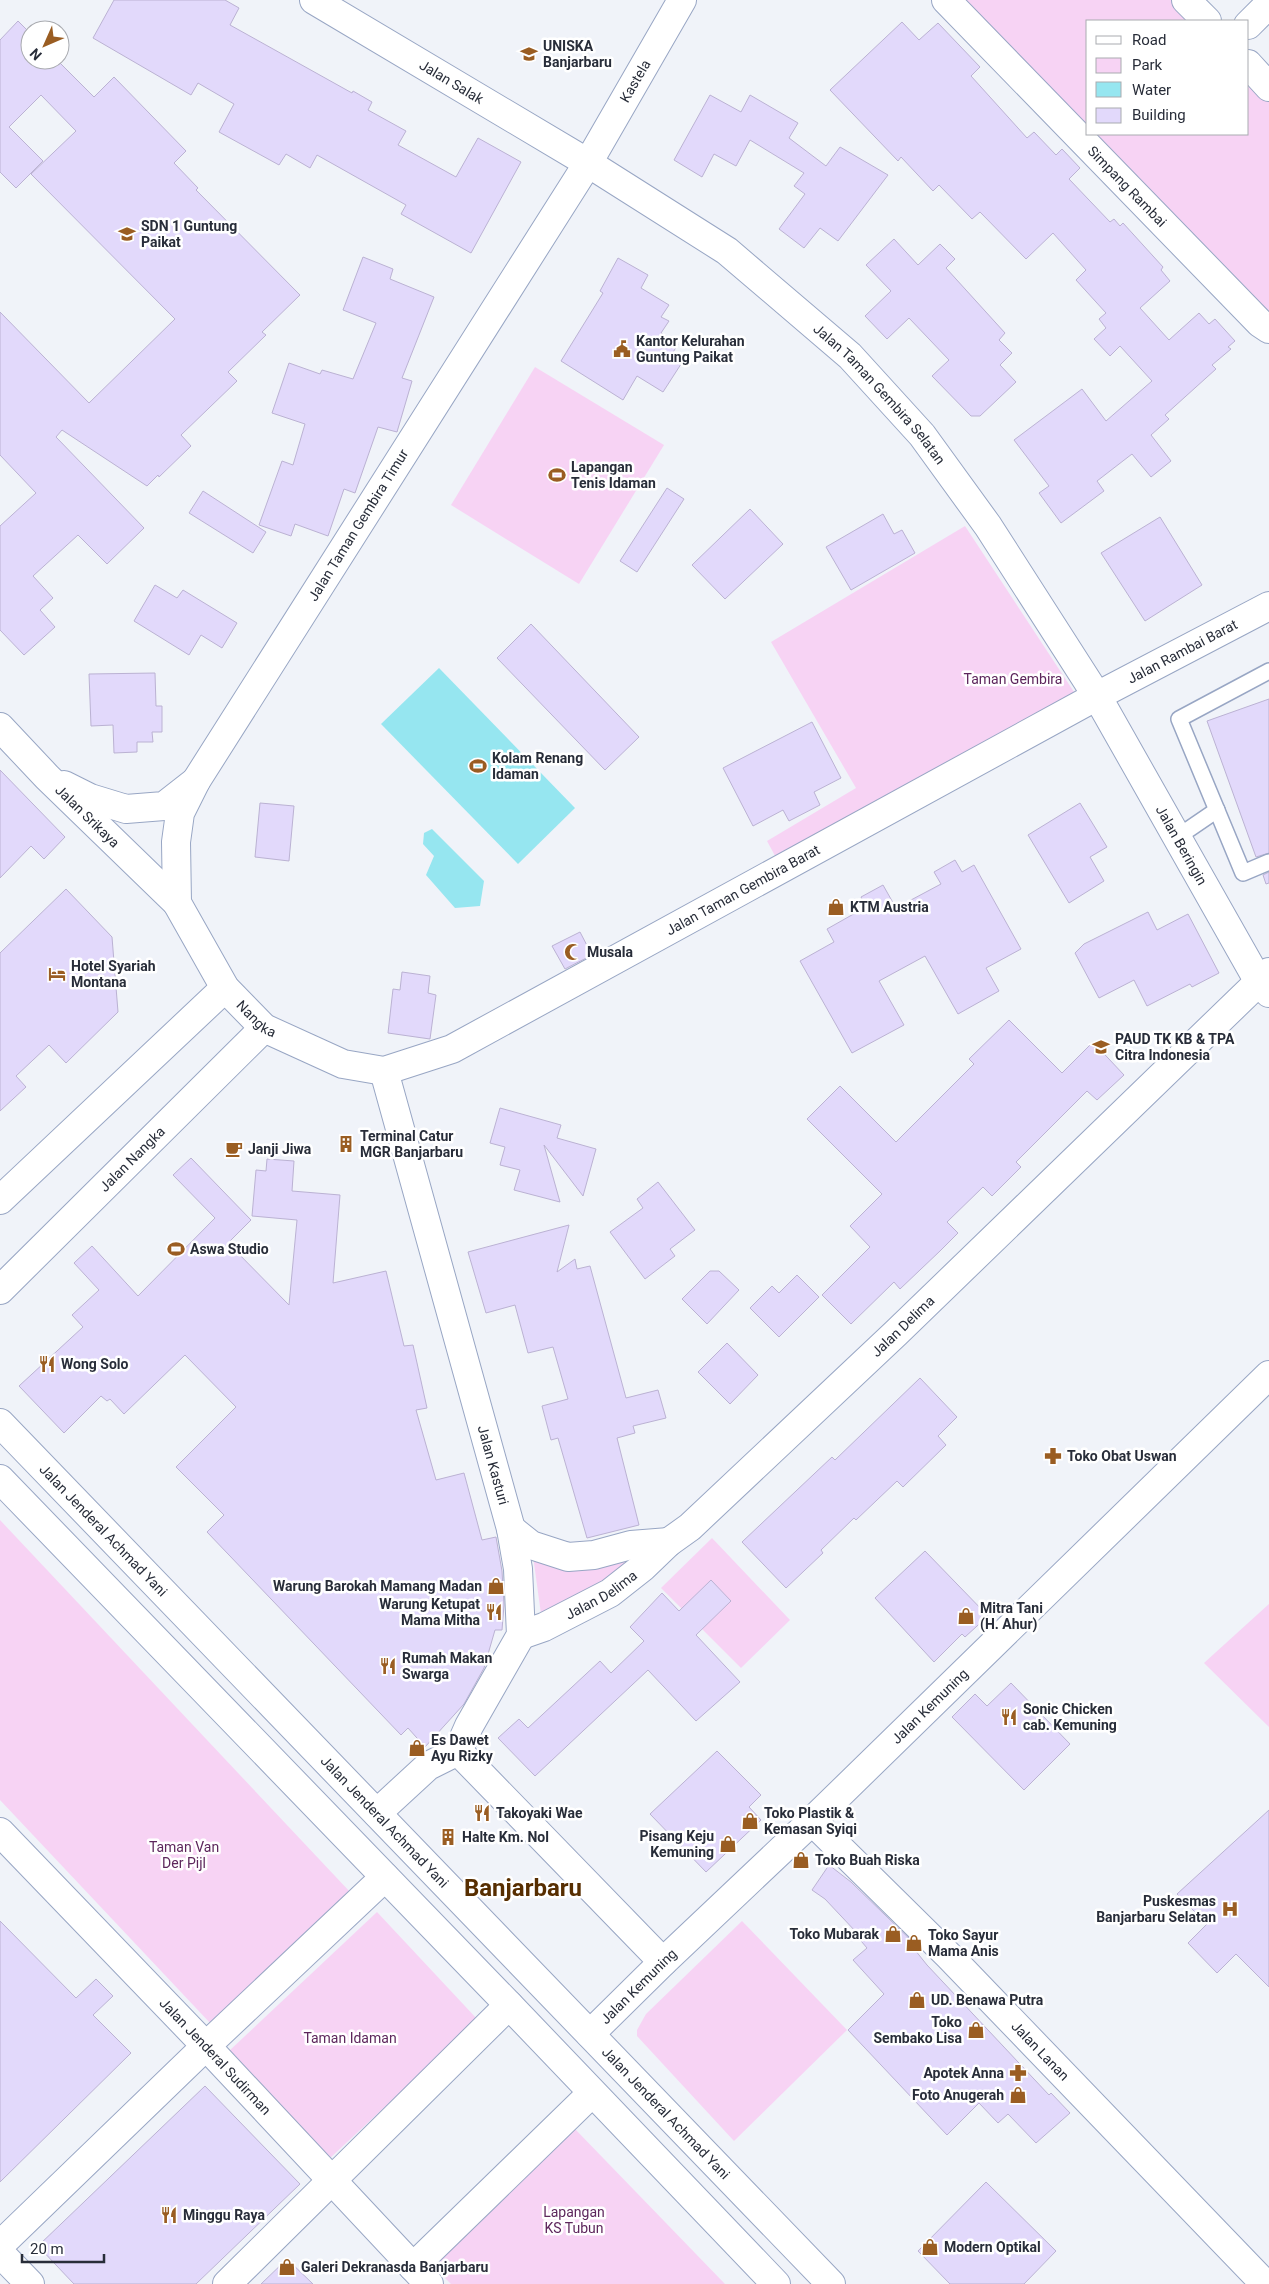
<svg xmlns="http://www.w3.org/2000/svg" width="1269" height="2284" font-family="Roboto,sans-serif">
<rect width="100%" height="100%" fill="#f0f3f9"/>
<g fill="#f7d3f4">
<polygon points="963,0 1172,0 1192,21 1088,21 1088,133"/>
<polygon points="1248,80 1269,102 1269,320 1089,134 1248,134"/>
<polygon points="535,367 664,445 579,584 451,505"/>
<polygon points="965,526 1076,695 780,865 767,841 856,788 771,642"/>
<polygon points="0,1520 351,1893 211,2024 0,1800"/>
<polygon points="712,1538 790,1620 741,1668 661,1588"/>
<polygon points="533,1556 637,1558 611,1581 541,1614"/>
<polygon points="1269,1604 1269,1727 1204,1663"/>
<polygon points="377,1912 478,2020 329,2159 228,2052"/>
<polygon points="742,1921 847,2030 734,2141 637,2036 637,2030 646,2014"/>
<polygon points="575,2129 725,2284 451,2284 433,2266"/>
</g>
<g fill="#96e6f0">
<polygon points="439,668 575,808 518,864 381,724"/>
<polygon points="432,829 484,881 480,906 455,908 426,875 434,856 423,844 424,833"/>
</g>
<g fill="#e2d9fb" stroke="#bbb2d3">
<polygon points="114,0 225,0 239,8 230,25 352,93 353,91 372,102 368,110 406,131 398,145 456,177 478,138 521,162 471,253 401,214 406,205 317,155 310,168 286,154 279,165 219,132 234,104 198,83 191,95 93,38"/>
<polygon points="18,21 30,33 30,60 57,60 94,97 114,77 186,151 174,163 198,188 196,190 300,295 262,332 266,335 228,372 237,381 181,435 191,446 159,477 158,475 147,486 62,430 56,437 144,528 107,564 78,535 33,576 53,598 40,610 55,627 24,655 0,630 0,526 36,493 0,455 0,312 89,403 175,319 31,174 76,131 41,95 9,127 43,161 16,188 0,172 0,40"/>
<polygon points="902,22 919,40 938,23 980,67 971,76 1027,138 1034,132 1056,155 1062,149 1080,168 1069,179 1110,222 1114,219 1120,226 1123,223 1163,267 1161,270 1170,281 1140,308 1169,340 1199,313 1209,324 1215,319 1235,341 1228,347 1231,349 1212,365 1216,369 1165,415 1169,419 1151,435 1171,461 1151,477 1132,454 1097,481 1104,491 1061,523 1039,493 1049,486 1014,440 1082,389 1106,421 1152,381 1120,346 1110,356 1094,339 1106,328 1099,319 1106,313 1076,280 1086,270 1053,233 1026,259 980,212 972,219 939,185 933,191 901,157 898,161 830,90"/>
<polygon points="710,95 741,112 750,95 798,123 789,138 826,166 840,147 888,175 838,241 820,228 804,248 779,229 805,194 794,186 804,173 750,140 736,166 714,154 702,177 674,160"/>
<polygon points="894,239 918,265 940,244 955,259 946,268 1005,333 999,340 1012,353 1000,365 1016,382 980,416 971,416 932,376 949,360 909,318 887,339 865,316 891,291 866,265"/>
<polygon points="363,257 393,269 390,279 434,297 402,378 412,381 397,432 378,427 355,493 344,489 328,536 295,524 291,536 259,525 282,461 293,465 305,424 272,413 289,363 320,374 322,370 353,379 376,323 343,310"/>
<polygon points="618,258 648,275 641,288 669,305 661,317 669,321 661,333 678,344 672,354 683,361 663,392 637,376 623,400 561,361 603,293 600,291"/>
<polygon points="667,488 684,499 637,572 620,561"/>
<polygon points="203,491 266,532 253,553 189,513"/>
<polygon points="750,509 783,544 725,599 692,565"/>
<polygon points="883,514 894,534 902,530 915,553 851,590 826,547"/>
<polygon points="1160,517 1202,585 1145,621 1101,553"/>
<polygon points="155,585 177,598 183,590 237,623 222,648 201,635 189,655 134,621"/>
<polygon points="531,624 639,737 605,770 497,658"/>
<polygon points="155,673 156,706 162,706 162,732 152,732 153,742 137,742 137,752 114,753 113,725 91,726 89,674"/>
<polygon points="1269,699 1269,853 1256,857 1207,721"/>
<polygon points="812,722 841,778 814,792 820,805 789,821 783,810 753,826 723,768"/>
<polygon points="0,770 65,837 44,859 31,846 0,878"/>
<polygon points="260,803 294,806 289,861 255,857"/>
<polygon points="1080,803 1107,847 1090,857 1104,881 1069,903 1028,835"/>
<polygon points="955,860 962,872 974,865 1021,949 986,968 999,991 958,1014 925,956 879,981 904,1025 852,1053 800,961 834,942 827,929 866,907 861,897 883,885 896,908 941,884 934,872"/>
<polygon points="1269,872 1269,883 1266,884 1263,875"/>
<polygon points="66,889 112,937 118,1012 66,1063 49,1045 16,1076 26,1087 0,1111 0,953"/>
<polygon points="1148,912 1157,930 1188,914 1219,973 1192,987 1190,984 1147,1006 1134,980 1099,998 1075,953 1084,944"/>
<polygon points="580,932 592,955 565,969 552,946"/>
<polygon points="402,972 430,976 428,993 436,995 430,1039 388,1033 393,989 400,990"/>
<polygon points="1009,1020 1062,1073 1093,1042 1124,1075 1097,1100 1087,1091 1016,1162 1021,1167 992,1196 983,1187 947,1222 958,1233 940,1251 900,1289 894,1282 851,1324 822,1295 870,1247 850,1226 882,1194 807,1119 840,1086 896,1142 974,1064 969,1059"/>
<polygon points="500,1108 561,1125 557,1138 596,1149 583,1196 544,1145 560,1202 514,1190 520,1170 500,1165 505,1147 490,1143"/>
<polygon points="191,1158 251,1220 228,1243 289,1305 297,1220 252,1216 256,1170 266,1171 267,1159 294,1161 292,1191 340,1195 333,1283 386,1271 404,1346 413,1345 427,1408 416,1410 436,1480 464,1473 482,1540 496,1537 502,1571 504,1605 502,1630 495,1630 484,1668 464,1704 425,1747 408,1728 401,1735 207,1532 224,1515 176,1467 236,1407 185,1355 124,1414 110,1399 107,1401 101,1396 64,1433 19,1386 83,1327 72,1315 99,1290 74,1263 92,1246 138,1296 215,1218 173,1175"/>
<polygon points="658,1182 695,1230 670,1249 675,1256 645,1279 610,1232 643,1208 637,1199"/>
<polygon points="569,1225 557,1272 575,1259 577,1269 590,1266 626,1398 658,1390 666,1418 633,1426 635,1433 617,1438 639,1525 587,1538 558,1438 551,1440 542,1406 568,1399 553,1347 528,1353 515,1305 486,1313 468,1252"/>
<polygon points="710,1271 719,1271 739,1290 707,1324 682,1299"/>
<polygon points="797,1275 819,1297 779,1337 750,1308 772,1286 779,1293"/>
<polygon points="727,1343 758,1375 730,1404 698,1372"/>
<polygon points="920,1378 957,1417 938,1436 946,1445 903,1487 897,1481 856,1520 854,1518 821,1550 823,1553 786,1588 742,1542 832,1457 835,1460"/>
<polygon points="925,1551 988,1616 965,1637 962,1634 934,1662 875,1598"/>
<polygon points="711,1580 731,1601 696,1635 740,1682 696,1721 648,1670 535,1776 498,1738 519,1719 528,1728 600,1661 611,1673 644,1641 630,1627 662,1593 679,1611"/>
<polygon points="1011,1683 1070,1744 1024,1790 952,1717 975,1694 987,1706"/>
<polygon points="717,1751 761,1795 749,1807 761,1820 706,1872 650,1814"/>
<polygon points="1269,1810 1269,1987 1236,1954 1217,1973 1188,1943 1207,1924 1177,1894"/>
<polygon points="829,1865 851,1882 918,1947 915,1950 927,1965 1049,2095 1051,2093 1070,2113 1036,2143 1008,2114 998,2123 979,2103 947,2135 848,2030 884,1994 853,1960 867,1948 856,1935 857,1933 825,1899 812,1890"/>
<polygon points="0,1921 76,1998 96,1979 113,1996 93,2015 131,2053 0,2182"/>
<polygon points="205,2086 300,2184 196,2284 74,2284 38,2246"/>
<polygon points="986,2182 1056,2251 1024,2284 950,2284 918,2251"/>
<polygon points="287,2259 313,2284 261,2284"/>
</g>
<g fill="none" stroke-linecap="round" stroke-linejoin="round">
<g stroke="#98a6c4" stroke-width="18">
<g id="service">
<polyline points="1269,671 1179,719 1243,873 1269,862"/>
<polyline points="1176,838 1217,810"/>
</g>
</g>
<g stroke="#98a6c4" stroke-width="30">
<g id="minor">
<path id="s1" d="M314 0 588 163"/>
<path id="s2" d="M946 0 1260 323 1269 329"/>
<polyline points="1248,25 1269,4"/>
<path id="s3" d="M0 727 47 777 177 903"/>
<polyline points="64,785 90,798 126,809 164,806 196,781"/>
<path id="s4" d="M384 1071 511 1529 518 1569 521 1635 469 1726 458 1751"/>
<polyline points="511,1529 531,1545 568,1557 594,1555 631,1545 669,1542"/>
<path id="s5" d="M521 1635 544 1627 610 1593 643 1567 669 1542 690 1527 896 1333 1269 972"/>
<path id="s6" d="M0 1832 206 2046 429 2284"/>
<polyline points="413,2267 592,2093"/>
</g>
</g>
<g stroke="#98a6c4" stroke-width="30">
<g id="tertiary">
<path id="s7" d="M682 0 588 163 196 781 180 813 176 842 177 903 225 988 264 1028 343 1064 384 1071 452 1049 1097 696 1269 606"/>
<polyline points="1186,0 1207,21"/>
<polyline points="1248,64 1269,87"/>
<path id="s8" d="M588 163 727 251 850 356 922 435 988 526 1097 696 1259 982 1269 993"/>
<polyline points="0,1200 225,988"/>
<path id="s9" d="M0 1290 264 1028"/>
<polyline points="377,1813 428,1766 458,1751 663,1962"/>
<path id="s10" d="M812 1821 949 1956 1265 2284"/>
<path id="s11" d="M590 2034 663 1962 812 1821 1269 1375"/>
</g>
</g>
<g stroke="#98a6c4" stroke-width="30">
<g id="secondary">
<polyline points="0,2245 206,2046 385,1877"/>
<polyline points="0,2253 30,2284"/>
<polyline points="227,2284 509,2005"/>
</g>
</g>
<g stroke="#98a6c4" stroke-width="30">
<g id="trunk">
<path id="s12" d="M0 1423 831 2284"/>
<polyline points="0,1479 509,2005 776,2284"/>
</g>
</g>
<use href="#service" stroke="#fff" stroke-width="15"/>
<use href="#minor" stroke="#fff" stroke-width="28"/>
<use href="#tertiary" stroke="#fff" stroke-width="28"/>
<use href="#secondary" stroke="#fff" stroke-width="28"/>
<use href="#trunk" stroke="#fff" stroke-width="28"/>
</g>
<defs>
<g id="university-bare" transform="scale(1.35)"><path d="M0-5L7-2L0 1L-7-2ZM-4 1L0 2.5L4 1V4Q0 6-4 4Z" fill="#9a5d22" stroke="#fff" stroke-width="2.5" paint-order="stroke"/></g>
<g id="school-bare" transform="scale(1.35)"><path d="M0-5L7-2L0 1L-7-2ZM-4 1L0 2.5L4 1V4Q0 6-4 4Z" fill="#9a5d22" stroke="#fff" stroke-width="2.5" paint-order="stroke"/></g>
<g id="civic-bare" transform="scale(1.35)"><path d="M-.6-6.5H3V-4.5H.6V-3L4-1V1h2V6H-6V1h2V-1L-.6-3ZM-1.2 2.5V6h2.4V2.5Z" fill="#9a5d22" stroke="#fff" stroke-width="2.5" paint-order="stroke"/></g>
<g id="stadium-bare" transform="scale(1.35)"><path d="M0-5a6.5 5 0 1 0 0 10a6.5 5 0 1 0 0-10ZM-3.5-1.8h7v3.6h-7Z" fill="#9a5d22" stroke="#fff" stroke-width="2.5" paint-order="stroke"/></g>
<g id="shop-bare" transform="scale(1.35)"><path d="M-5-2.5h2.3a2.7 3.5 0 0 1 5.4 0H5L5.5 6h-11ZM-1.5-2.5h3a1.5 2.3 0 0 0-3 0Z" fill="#9a5d22" stroke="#fff" stroke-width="2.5" paint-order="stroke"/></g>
<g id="mosque-bare" transform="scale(1.35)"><path d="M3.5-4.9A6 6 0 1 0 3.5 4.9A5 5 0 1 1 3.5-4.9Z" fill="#9a5d22" stroke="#fff" stroke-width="2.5" paint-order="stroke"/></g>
<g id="hotel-bare" transform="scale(1.35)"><path d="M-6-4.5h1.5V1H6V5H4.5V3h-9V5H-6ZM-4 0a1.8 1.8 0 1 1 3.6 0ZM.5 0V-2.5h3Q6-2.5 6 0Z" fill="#9a5d22" stroke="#fff" stroke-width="2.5" paint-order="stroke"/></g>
<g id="building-bare" transform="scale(1.35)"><path d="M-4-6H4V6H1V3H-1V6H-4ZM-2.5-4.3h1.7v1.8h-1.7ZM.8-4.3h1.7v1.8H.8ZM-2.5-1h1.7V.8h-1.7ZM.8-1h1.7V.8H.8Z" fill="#9a5d22" stroke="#fff" stroke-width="2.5" paint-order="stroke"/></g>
<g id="cafe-bare" transform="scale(1.35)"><path d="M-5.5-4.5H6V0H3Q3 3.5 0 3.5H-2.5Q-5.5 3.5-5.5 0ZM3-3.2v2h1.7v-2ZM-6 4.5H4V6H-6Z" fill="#9a5d22" stroke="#fff" stroke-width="2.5" paint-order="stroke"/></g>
<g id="restaurant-bare" transform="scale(1.35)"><path d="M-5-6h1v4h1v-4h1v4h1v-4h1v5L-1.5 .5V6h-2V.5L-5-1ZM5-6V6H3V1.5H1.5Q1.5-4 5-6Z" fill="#9a5d22" stroke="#fff" stroke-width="2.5" paint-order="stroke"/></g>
<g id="pharmacy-bare" transform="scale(1.35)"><path d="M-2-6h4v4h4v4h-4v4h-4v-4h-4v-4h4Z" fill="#9a5d22" stroke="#fff" stroke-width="2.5" paint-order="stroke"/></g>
<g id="hospital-bare" transform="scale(1.35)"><path d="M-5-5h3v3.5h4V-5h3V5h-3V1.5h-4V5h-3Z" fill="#9a5d22" stroke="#fff" stroke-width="2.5" paint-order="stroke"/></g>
</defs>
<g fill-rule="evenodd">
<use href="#university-bare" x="529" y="54"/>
<use href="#school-bare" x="127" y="234"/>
<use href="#civic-bare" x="622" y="349"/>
<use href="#stadium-bare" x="557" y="475"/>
<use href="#stadium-bare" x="478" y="766"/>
<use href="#shop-bare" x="836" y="907"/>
<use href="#mosque-bare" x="573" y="952"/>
<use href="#hotel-bare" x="57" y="974"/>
<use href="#school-bare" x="1101" y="1047"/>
<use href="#building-bare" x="346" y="1144"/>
<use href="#cafe-bare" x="234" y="1149"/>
<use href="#stadium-bare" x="176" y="1249"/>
<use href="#restaurant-bare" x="47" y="1364"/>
<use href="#pharmacy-bare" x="1053" y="1456"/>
<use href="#shop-bare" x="496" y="1586"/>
<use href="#restaurant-bare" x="494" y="1612"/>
<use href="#shop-bare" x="966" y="1616"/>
<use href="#restaurant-bare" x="388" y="1666"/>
<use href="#restaurant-bare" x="1009" y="1717"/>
<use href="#shop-bare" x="417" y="1748"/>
<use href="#restaurant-bare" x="482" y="1813"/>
<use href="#shop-bare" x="750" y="1821"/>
<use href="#building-bare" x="448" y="1837"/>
<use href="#shop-bare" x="728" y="1844"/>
<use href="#shop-bare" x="801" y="1860"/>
<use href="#hospital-bare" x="1230" y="1909"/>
<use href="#shop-bare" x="893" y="1934"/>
<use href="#shop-bare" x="914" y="1943"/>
<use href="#shop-bare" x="917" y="2000"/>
<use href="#shop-bare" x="976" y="2030"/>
<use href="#pharmacy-bare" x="1018" y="2073"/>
<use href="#shop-bare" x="1018" y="2095"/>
<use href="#restaurant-bare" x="169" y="2215"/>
<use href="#shop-bare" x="930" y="2247"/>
<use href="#shop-bare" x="287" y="2267"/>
</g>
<g text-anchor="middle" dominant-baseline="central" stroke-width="5" stroke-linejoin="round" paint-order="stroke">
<g font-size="14" font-weight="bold" fill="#282d39" stroke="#fff" text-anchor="start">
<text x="543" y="46">UNISKA<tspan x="543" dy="16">Banjarbaru</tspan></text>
<text x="141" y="226">SDN 1 Guntung<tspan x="141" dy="16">Paikat</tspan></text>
<text x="636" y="341">Kantor Kelurahan<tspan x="636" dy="16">Guntung Paikat</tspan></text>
<text x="571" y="467">Lapangan<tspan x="571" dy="16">Tenis Idaman</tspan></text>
<text x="492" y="758">Kolam Renang<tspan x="492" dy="16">Idaman</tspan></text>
<text x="850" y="907">KTM Austria</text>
<text x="587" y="952">Musala</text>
<text x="71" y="966">Hotel Syariah<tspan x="71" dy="16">Montana</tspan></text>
<text x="1115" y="1039">PAUD TK KB &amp; TPA<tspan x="1115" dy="16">Citra Indonesia</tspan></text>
<text x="360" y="1136">Terminal Catur<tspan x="360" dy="16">MGR Banjarbaru</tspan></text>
<text x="248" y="1149">Janji Jiwa</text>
<text x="190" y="1249">Aswa Studio</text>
<text x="61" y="1364">Wong Solo</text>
<text x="1067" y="1456">Toko Obat Uswan</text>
<text x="482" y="1586" text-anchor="end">Warung Barokah Mamang Madan</text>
<text x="480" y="1604" text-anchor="end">Warung Ketupat<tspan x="480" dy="16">Mama Mitha</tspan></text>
<text x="980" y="1608">Mitra Tani<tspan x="980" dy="16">(H. Ahur)</tspan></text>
<text x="402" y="1658">Rumah Makan<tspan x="402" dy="16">Swarga</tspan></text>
<text x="1023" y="1709">Sonic Chicken<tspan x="1023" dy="16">cab. Kemuning</tspan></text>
<text x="431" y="1740">Es Dawet<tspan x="431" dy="16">Ayu Rizky</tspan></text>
<text x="496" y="1813">Takoyaki Wae</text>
<text x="764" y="1813">Toko Plastik &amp;<tspan x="764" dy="16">Kemasan Syiqi</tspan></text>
<text x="714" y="1836" text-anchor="end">Pisang Keju<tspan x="714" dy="16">Kemuning</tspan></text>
<text x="462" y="1837">Halte Km. Nol</text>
<text x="815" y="1860">Toko Buah Riska</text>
<text x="1216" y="1901" text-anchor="end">Puskesmas<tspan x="1216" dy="16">Banjarbaru Selatan</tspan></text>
<text x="879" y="1934" text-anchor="end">Toko Mubarak</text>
<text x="928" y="1935">Toko Sayur<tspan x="928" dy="16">Mama Anis</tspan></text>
<text x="931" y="2000">UD. Benawa Putra</text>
<text x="962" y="2022" text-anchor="end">Toko<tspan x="962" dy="16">Sembako Lisa</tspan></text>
<text x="1004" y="2073" text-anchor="end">Apotek Anna</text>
<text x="1004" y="2095" text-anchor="end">Foto Anugerah</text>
<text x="183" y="2215">Minggu Raya</text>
<text x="944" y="2247">Modern Optikal</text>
<text x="301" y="2267">Galeri Dekranasda Banjarbaru</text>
</g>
<g font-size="14" fill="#282d39" stroke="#fff">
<text stroke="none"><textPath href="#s1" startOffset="160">Jalan Salak</textPath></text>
<text transform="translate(635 81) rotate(-60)">Kastela</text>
<text stroke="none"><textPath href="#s2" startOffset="260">Simpang Rambai</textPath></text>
<text stroke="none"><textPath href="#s8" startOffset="374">Jalan Taman Gembira Selatan</textPath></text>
<text transform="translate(358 525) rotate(-58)">Jalan Taman Gembira Timur</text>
<text stroke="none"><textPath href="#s7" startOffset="2231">Jalan Rambai Barat</textPath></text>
<text stroke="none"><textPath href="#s3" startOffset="125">Jalan Srikaya</textPath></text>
<text stroke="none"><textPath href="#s8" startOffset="919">Jalan Beringin</textPath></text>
<text stroke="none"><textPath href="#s7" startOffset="1731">Jalan Taman Gembira Barat</textPath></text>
<text stroke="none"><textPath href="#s7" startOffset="1188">Nangka</textPath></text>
<text stroke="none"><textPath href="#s9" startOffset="186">Jalan Nangka</textPath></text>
<text stroke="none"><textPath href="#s5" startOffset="495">Jalan Delima</textPath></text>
<text stroke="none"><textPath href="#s4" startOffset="409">Jalan Kasturi</textPath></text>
<text stroke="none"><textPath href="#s12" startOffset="149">Jalan Jenderal Achmad Yani</textPath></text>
<text stroke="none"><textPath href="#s5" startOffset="90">Jalan Delima</textPath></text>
<text stroke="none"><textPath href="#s11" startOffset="472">Jalan Kemuning</textPath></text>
<text stroke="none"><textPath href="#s12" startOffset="554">Jalan Jenderal Achmad Yani</textPath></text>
<text stroke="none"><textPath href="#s11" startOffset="68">Jalan Kemuning</textPath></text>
<text stroke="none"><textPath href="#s10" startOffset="324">Jalan Lanan</textPath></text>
<text stroke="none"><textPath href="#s6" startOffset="311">Jalan Jenderal Sudirman</textPath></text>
<text stroke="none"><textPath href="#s12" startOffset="959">Jalan Jenderal Achmad Yani</textPath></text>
</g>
<g font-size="14" fill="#5d265c" stroke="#fff">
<text x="1013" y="679">Taman Gembira</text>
<text x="184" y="1847">Taman Van<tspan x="184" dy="16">Der Pijl</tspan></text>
<text x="350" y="2038">Taman Idaman</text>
<text x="574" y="2212">Lapangan<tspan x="574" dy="16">KS Tubun</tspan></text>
</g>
<g font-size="24" font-weight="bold" fill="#572e01" stroke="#fff">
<text x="523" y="1888">Banjarbaru</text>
</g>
</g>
<rect x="1086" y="20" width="162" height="115" fill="#ffffff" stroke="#a9abb0"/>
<rect x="1096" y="36" width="25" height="8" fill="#ffffff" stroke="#a9abb0"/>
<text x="1132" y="45" font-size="15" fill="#282d39">Road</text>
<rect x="1096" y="58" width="25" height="15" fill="#f7d3f4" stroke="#a9abb0"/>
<text x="1132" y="70" font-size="15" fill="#282d39">Park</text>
<rect x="1096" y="82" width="25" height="15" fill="#96e6f0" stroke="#a9abb0"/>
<text x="1132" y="95" font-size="15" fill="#282d39">Water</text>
<rect x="1096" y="108" width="25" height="15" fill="#e2d9fb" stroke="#a9abb0"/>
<text x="1132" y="120" font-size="15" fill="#282d39">Building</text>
<g transform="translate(45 45) rotate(225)"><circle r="24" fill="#ffffff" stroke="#a9abb0"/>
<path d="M0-4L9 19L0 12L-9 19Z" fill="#9a5d22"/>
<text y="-8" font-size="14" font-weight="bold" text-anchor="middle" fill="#282d39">N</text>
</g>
<path d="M22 2254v8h82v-8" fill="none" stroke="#282d39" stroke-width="2.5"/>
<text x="30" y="2254" font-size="15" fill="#282d39" stroke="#ffffff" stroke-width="4" paint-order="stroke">20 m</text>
</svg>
